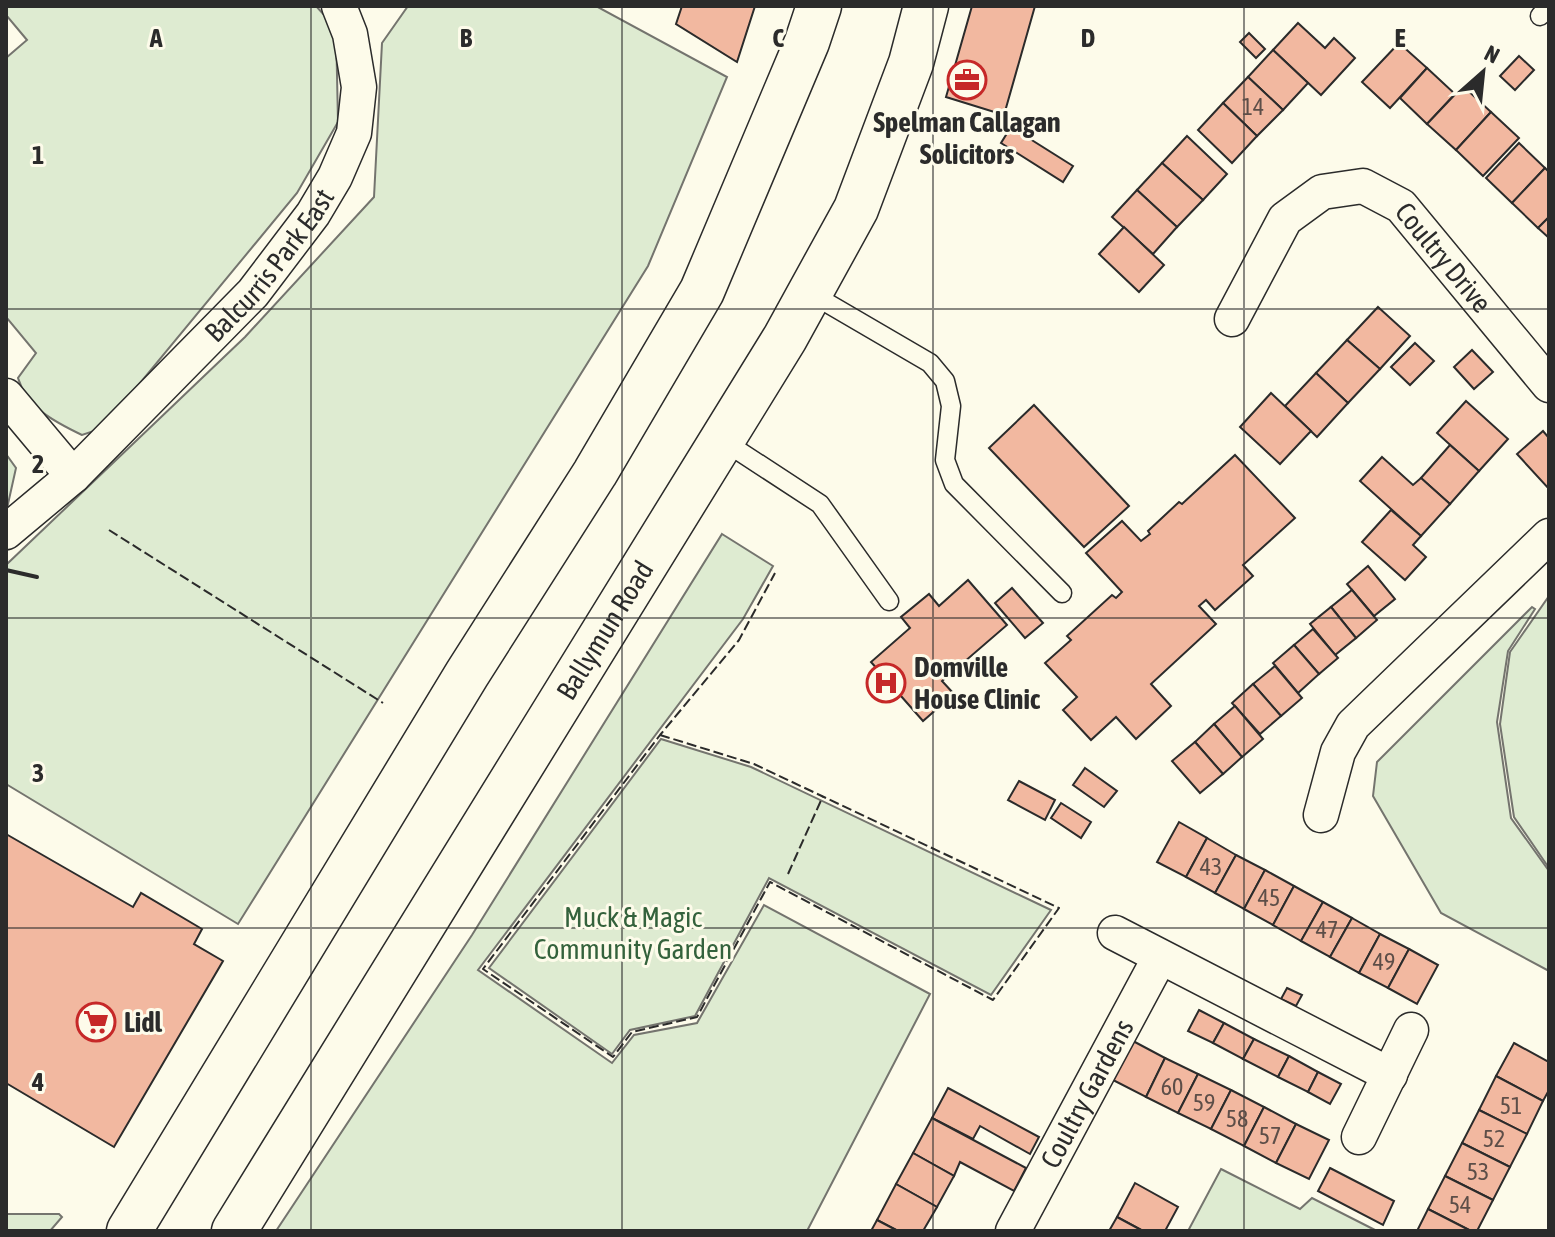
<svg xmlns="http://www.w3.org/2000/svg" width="1555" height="1237" font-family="'Asap Condensed',sans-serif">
<rect width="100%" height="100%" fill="#fdfbea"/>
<g fill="#deebd1" stroke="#74746e" stroke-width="2">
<path d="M6 6H316L336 28 338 122 297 193 103 428 82 435C55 422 27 408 18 378L36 353 6 317V58L27 40 6 15Z"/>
<polygon points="408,6 596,6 727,77 648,266 238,924 6,784 6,565 245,337 374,197 382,43"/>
<polygon points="6,454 16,468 6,513"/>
<polygon points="722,534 773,566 743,619 478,970 612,1063 634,1035 697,1023 764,905 930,994 807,1231 276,1231 472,935"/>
<polygon points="1549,596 1549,868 1514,817 1500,724 1510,652"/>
<polygon points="1532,607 1535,609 1508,651 1497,722 1511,818 1549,871 1549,971 1441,913 1373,796 1377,762"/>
<polygon points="661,739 751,767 1051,910 991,995 769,878 695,1016 630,1030 612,1054 489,968"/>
<polygon points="1221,1169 1300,1209 1312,1198 1377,1231 1188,1231"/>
<polygon points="6,1214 59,1214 62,1217 50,1231 6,1231"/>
</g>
<g fill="#f2b8a0" stroke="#2b2b2b" stroke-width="2">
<polygon points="682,6 755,6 737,62 676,24"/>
<polygon points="972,6 1035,6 1004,115 946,97"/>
<polygon points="1298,23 1325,48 1334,38 1355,58 1321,95 1273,50"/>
<polygon points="1249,33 1265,49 1256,58 1240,42"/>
<polygon points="1399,43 1427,68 1390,108 1362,82"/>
<polygon points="1273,50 1308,83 1283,110 1248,77"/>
<polygon points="1519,56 1534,70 1515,90 1500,76"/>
<polygon points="1427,68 1455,94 1427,124 1400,98"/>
<polygon points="1248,77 1283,110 1257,136 1223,103"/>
<polygon points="1463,86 1491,112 1456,150 1427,124"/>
<polygon points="1223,103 1257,136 1232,163 1198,130"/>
<polygon points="1491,112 1519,138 1483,176 1456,150"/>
<polygon points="1011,127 1073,166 1063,182 1001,143"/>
<polygon points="1187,136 1227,174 1203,200 1162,163"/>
<polygon points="1519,143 1545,168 1512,203 1486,178"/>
<polygon points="1162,163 1203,200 1177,227 1137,190"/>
<polygon points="1545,168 1549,172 1549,217 1538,228 1512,203"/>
<polygon points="1137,190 1177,227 1153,254 1112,217"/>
<polygon points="1549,217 1549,238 1538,228"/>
<polygon points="1124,227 1164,265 1139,292 1099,254"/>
<polygon points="1378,307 1410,336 1380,369 1347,340"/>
<polygon points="1347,340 1380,369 1348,403 1316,373"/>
<polygon points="1415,343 1434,361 1410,385 1391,367"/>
<polygon points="1472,350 1493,372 1474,389 1454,367"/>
<polygon points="1316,373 1348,403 1317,437 1285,406"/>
<polygon points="1271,393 1311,431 1280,464 1240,427"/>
<polygon points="1466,401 1508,439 1479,471 1437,433"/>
<polygon points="1034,405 1129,506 1084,547 989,448"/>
<polygon points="1543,431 1549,438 1549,489 1517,454"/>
<polygon points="1450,445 1479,471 1450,504 1421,478"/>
<polygon points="1235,455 1295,518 1243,565 1253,576 1215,610 1206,600 1199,606 1216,624 1151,684 1171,706 1136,739 1116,717 1091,740 1063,710 1077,697 1045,663 1071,640 1067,636 1112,595 1116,598 1122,592 1086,553 1122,521 1141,541 1150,534 1148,531 1179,502 1182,504"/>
<polygon points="1382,457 1413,485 1421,478 1450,504 1421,536 1360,481"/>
<polygon points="1391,510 1421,536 1413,545 1426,557 1405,580 1362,542"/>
<polygon points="1368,566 1395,599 1374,616 1347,584"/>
<polygon points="968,580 1007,625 942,681 954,694 923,721 871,662 910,628 901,617 929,594 939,606"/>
<polygon points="1012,588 1043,623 1025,638 995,603"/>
<polygon points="1352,590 1377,620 1356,638 1331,607"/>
<polygon points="1331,607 1356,638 1335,655 1310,624"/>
<polygon points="1313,629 1338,658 1319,674 1294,645"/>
<polygon points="1294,645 1319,674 1298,693 1273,663"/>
<polygon points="1275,666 1302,698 1281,716 1253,684"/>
<polygon points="1253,684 1281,716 1260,734 1232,703"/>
<polygon points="1235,706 1263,739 1242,757 1214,724"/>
<polygon points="1214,724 1242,757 1223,774 1195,742"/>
<polygon points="1195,742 1223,774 1200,793 1172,761"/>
<polygon points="1085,768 1117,791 1104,807 1073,785"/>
<polygon points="1019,781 1055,800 1045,820 1008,800"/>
<polygon points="1061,803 1091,822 1081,838 1051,818"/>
<polygon points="1179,822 1207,838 1186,877 1157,862"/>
<polygon points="6,834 133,907 141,893 202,929 194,944 223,961 114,1147 6,1083"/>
<polygon points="1207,838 1236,855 1215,893 1186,877"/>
<polygon points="1236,855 1265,870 1244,909 1215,893"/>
<polygon points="1265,870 1294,886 1273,925 1244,909"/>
<polygon points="1294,886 1323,902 1301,941 1273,925"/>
<polygon points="1323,902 1352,918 1330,957 1301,941"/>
<polygon points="1352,918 1380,934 1359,973 1330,957"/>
<polygon points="1380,934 1409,949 1388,988 1359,973"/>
<polygon points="1409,949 1438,965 1417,1004 1388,988"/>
<polygon points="1287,988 1302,995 1296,1006 1281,999"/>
<polygon points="1199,1010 1224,1023 1213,1043 1188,1031"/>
<polygon points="1224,1023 1254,1039 1243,1059 1213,1043"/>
<polygon points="1254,1039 1289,1056 1278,1077 1243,1059"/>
<polygon points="1133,1041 1165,1058 1146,1097 1113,1080"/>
<polygon points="1514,1043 1549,1062 1549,1090 1543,1101 1496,1076"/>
<polygon points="1289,1056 1318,1072 1308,1092 1278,1077"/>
<polygon points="1165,1058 1198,1074 1178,1113 1146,1097"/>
<polygon points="1318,1072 1341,1084 1330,1104 1308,1092"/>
<polygon points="1198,1074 1231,1090 1211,1129 1178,1113"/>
<polygon points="1496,1076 1543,1101 1527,1134 1479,1110"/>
<polygon points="948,1088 1039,1137 1030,1154 980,1126 973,1139 932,1118"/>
<polygon points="1231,1090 1264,1107 1244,1146 1211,1129"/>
<polygon points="1264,1107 1296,1124 1276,1163 1244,1146"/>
<polygon points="1479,1110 1527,1134 1510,1167 1462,1143"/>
<polygon points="932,1118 1026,1168 1014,1191 960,1162 954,1176 913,1153"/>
<polygon points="1296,1124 1329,1140 1309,1179 1276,1163"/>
<polygon points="1462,1143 1510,1167 1493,1200 1445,1176"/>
<polygon points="913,1153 954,1176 937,1207 896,1184"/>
<polygon points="1330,1168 1394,1201 1383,1225 1318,1191"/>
<polygon points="1445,1176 1493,1200 1477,1231 1471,1231 1428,1209"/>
<polygon points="1135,1183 1178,1207 1165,1231 1143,1231 1117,1217"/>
<polygon points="896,1184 937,1207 923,1231 898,1231 877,1220"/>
<polygon points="1428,1209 1471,1231 1417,1231"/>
<polygon points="1117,1217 1143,1231 1109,1231"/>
<polygon points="877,1220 898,1231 871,1231"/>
</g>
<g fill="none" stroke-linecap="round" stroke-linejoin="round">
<g stroke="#2b2b2b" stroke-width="21">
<g id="lane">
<polyline points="1540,16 1549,6"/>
<polyline points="810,293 930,363 945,381 951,406 945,460 954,484 1062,593"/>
<polyline points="722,440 820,504 889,601"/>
</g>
</g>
<g stroke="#2b2b2b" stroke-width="37">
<g id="street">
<path id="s1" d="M1232 319 1285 219 1322 192 1363 186 1401 206 1549 385"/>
<polyline points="6,396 73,476"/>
<path id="s2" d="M6 532 73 476 253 293 313 214 335 177 354 133 359 87 350 34 339 6"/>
<polyline points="1321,815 1338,752 1353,725 1549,536"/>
<polyline points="1115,933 1390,1075"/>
<polyline points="1359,1137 1411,1030"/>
<path id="s3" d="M1013 1231 1160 957"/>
</g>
</g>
<g stroke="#2b2b2b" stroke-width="47">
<g id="secondary">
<polyline points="129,1231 467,674 595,473 702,291 807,42 819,6"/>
<path id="s4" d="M234 1231 785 338 856 209 911 63 926 6"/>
</g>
</g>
<use href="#lane" stroke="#fdfbea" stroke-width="18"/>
<use href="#street" stroke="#fdfbea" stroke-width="34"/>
<use href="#secondary" stroke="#fdfbea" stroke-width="44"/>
<g stroke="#2b2b2b" stroke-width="2" stroke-dasharray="10 4" stroke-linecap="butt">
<polyline points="109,530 383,703"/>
<polyline points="660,735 754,764 1059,908 993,1000 770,882 697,1017 632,1032 613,1057 483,969 660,735 739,640 775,573"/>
<polyline points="788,874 823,796"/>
</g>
<polyline stroke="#2b2b2b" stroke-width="4" points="6,570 37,577"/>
</g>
<path fill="none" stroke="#2b2b2b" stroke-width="2" stroke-opacity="0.55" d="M311 6V1231M622 6V1231M933 6V1231M1244 6V1231M6 309H1549M6 618H1549M6 928H1549"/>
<defs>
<g id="office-ring" transform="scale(2)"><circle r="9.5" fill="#fdfbea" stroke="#c62828" stroke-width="1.5"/><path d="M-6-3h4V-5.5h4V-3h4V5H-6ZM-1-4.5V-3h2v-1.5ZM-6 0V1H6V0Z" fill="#c62828"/></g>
<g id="hospital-ring" transform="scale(2)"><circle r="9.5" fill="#fdfbea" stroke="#c62828" stroke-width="1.5"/><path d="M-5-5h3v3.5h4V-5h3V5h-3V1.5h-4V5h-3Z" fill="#c62828"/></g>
<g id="supermarket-ring" transform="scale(2)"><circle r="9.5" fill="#fdfbea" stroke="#c62828" stroke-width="1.5"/><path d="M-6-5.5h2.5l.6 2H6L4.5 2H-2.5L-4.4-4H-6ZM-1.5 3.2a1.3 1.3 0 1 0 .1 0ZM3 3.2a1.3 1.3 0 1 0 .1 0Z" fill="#c62828"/></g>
</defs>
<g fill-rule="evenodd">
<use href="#office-ring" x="967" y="80"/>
<use href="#hospital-ring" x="886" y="683"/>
<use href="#supermarket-ring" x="96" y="1022"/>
</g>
<g text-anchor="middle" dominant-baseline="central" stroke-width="6" stroke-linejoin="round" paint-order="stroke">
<g font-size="24" fill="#5d4e48">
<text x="1253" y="106">14</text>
<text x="1211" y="866">43</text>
<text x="1269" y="897">45</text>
<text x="1327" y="929">47</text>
<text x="1384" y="961">49</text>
<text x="1172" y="1086">60</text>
<text x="1204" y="1102">59</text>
<text x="1511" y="1105">51</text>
<text x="1237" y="1118">58</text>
<text x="1270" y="1135">57</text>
<text x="1494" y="1138">52</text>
<text x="1478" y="1171">53</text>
<text x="1460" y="1204">54</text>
</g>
<g font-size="28" font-weight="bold" fill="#2b2b2b" stroke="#fdfbea" text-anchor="start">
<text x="967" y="122" text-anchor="middle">Spelman Callagan<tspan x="967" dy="32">Solicitors</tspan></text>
<text x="914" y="667">Domville<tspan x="914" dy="32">House Clinic</tspan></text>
<text x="124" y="1022">Lidl</text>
</g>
<g font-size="28" fill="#2b2b2b" stroke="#fdfbea">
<text stroke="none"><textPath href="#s1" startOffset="310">Coultry Drive</textPath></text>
<text stroke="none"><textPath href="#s2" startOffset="376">Balcurris Park East</textPath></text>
<text stroke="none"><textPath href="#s4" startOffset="706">Ballymun Road</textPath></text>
<text stroke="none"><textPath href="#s3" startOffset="156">Coultry Gardens</textPath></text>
</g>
<g font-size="28" fill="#34623c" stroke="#fdfbea">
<text x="633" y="917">Muck &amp; Magic<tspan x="633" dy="32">Community Garden</tspan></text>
</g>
</g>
<g font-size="26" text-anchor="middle" font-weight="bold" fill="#2b2b2b" stroke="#fdfbea" stroke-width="6" stroke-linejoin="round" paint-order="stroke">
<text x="156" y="47">A</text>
<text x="466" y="47">B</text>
<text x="778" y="47">C</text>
<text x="1088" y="47">D</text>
<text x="1400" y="47">E</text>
<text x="38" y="164">1</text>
<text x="38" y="473">2</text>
<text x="38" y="782">3</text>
<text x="38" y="1091">4</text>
</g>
<rect width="1555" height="1237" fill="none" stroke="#2b2b2b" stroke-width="16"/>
<g transform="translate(1483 72) rotate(27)" stroke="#fdfbea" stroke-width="6" paint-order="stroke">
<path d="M0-6L14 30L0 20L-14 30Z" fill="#2b2b2b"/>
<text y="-12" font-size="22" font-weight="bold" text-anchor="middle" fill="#2b2b2b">N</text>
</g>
</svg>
